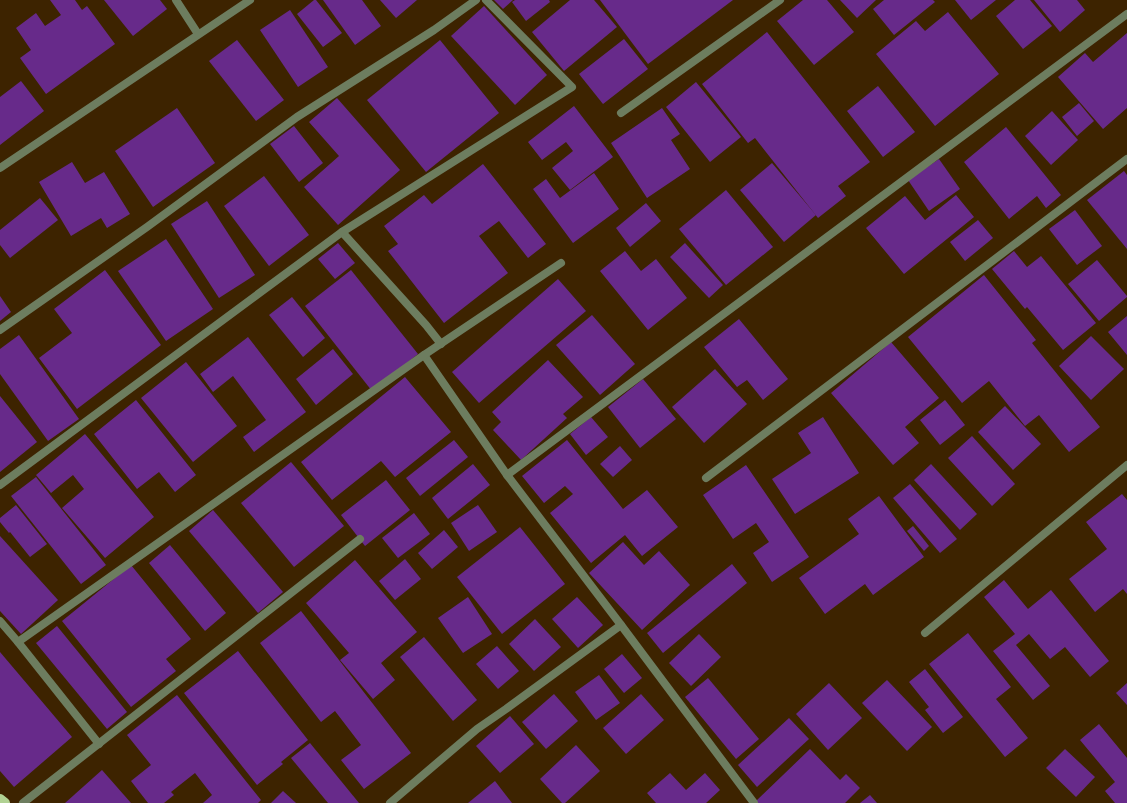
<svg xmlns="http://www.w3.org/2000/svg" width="1127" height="803" font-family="'Fira Sans Condensed',sans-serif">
<rect width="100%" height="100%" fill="#3d2300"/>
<g fill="#672a8a">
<polygon points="50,0 75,0 82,10 87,6 115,44 46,94 20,58 31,50 16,28 36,13 45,26 61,15"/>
<polygon points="104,0 160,0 167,9 133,36"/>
<polygon points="314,0 316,0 342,33 323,47 297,14"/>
<polygon points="323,0 362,0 381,26 355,45"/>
<polygon points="380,0 417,0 396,18"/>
<polygon points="494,0 513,0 503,9"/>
<polygon points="515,0 549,0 550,2 526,21 512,2"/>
<polygon points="570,0 594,0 617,27 564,71 532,32"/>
<polygon points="600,0 733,0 648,64"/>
<polygon points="803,0 827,0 854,32 814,65 777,21"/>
<polygon points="840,0 876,0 857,18"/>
<polygon points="884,0 933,0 935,2 894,35 873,9"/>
<polygon points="955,0 996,0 971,20"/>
<polygon points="1015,0 1030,0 1052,26 1023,49 996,16"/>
<polygon points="1034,0 1077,0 1085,10 1060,32"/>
<polygon points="484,6 547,75 515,105 451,36"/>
<polygon points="290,10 328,67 298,87 260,30"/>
<polygon points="948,12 999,74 935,126 876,54 916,21 925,31"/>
<polygon points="767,32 870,162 838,186 846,196 818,218 755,138 748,143 702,84"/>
<polygon points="1127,33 1127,108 1103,129 1058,77 1085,53 1093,62"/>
<polygon points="624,39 648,69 603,104 579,74"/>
<polygon points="237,40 284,100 256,121 209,61"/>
<polygon points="440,40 499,113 426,172 367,100"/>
<polygon points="21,81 44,111 0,145 0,97"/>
<polygon points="696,82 741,137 710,162 666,107"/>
<polygon points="878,86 915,132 883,157 847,111"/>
<polygon points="337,98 400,170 338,225 304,187 339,156 309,122"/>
<polygon points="1079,103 1094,121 1077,136 1062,117"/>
<polygon points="574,106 613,157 570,190 552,168 573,151 566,142 542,160 528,142"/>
<polygon points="177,108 215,163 153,207 115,151"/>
<polygon points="662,108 680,134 671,140 690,169 647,198 611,143"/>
<polygon points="1052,111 1078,140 1051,165 1025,136"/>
<polygon points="294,126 323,163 299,182 270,144"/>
<polygon points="1006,127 1061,195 1046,208 1037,196 1009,219 964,162"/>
<polygon points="939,159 960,189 929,211 908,180"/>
<polygon points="72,162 85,183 104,172 130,214 107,228 101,218 71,236 39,182"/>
<polygon points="772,163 816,215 784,242 740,190"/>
<polygon points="483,164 546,244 528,258 499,221 479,236 508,273 444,323 388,251 398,244 384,226 424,195 432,204"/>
<polygon points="1124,171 1127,175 1127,249 1087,200"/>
<polygon points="594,173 619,209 573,243 533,189 546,179 560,198"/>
<polygon points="264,176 309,235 269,266 224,206"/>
<polygon points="726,190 773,247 726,285 679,229"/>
<polygon points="956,195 974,217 904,274 866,228 905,196 925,220"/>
<polygon points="40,198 58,220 10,258 0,245 0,230"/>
<polygon points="207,201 255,275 219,298 171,224"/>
<polygon points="646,203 661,221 630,247 616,228"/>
<polygon points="1075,210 1102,246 1077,265 1049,229"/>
<polygon points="978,220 993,238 965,261 950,242"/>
<polygon points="166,239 213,309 166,341 118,271"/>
<polygon points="338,243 355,263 335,279 318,259"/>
<polygon points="685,243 723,285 709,298 670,257"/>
<polygon points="625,251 641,271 656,259 687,298 648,330 600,271"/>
<polygon points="1014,251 1027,267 1041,256 1096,323 1063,350 1027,307 1025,309 992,269"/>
<polygon points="1097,260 1127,296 1127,297 1099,321 1068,284"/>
<polygon points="105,270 161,345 77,409 39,358 72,333 54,309"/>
<polygon points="351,270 418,354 372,391 305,306"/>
<polygon points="984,275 1036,340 1032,343 1100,427 1069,452 1039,415 1025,426 989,381 962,403 908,337"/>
<polygon points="558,279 586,311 479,403 452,372"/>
<polygon points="0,296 11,312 0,321"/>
<polygon points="292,297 325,338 303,357 269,315"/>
<polygon points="592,315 635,364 600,395 556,345"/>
<polygon points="1127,316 1127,355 1108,332"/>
<polygon points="739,319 788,379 763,400 747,380 737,387 704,347"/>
<polygon points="19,335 79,419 48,441 0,374 0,349"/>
<polygon points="1091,336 1124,369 1091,400 1059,366"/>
<polygon points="248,337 306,412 254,452 243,437 266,420 233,376 213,392 200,374"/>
<polygon points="891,342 939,398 905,427 919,443 893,465 831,393"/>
<polygon points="333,349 353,374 316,405 296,379"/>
<polygon points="548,360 583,397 563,414 567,418 521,460 493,430 501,422 492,412"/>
<polygon points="186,362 237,426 193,462 141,398"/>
<polygon points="715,369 747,404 704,443 672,407"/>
<polygon points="405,377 451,432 395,477 381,461 332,500 301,462"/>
<polygon points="643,379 676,419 640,448 608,407"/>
<polygon points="0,396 37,442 0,472"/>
<polygon points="136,400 196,475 175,492 159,472 137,489 94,434"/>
<polygon points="945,400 965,425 940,445 920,420"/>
<polygon points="1005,406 1041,444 1013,470 978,432"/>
<polygon points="591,417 608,437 586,455 570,434"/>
<polygon points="823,417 859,473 795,514 772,479 811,453 798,433"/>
<polygon points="85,434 154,517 105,558 62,508 84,489 73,475 51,493 36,475"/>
<polygon points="972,436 1015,484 992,506 948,458"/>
<polygon points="454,440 468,457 420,496 406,478"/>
<polygon points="567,440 623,509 647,490 678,527 642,556 625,535 591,563 550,513 573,494 565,486 544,503 522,476"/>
<polygon points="620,446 632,460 613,477 600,464"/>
<polygon points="291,462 344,526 294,567 241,503"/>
<polygon points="473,464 490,485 448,519 432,498"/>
<polygon points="931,464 977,514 960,530 914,480"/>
<polygon points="746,465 809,557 772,582 753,553 769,542 756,523 733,539 703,495"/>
<polygon points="36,477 106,565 81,584 11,496"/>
<polygon points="386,480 410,510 365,546 341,515"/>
<polygon points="910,484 957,539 940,553 893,498"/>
<polygon points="1122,494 1127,500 1127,594 1123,589 1095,612 1069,579 1107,549 1086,522"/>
<polygon points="879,496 924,557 873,595 865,584 825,614 799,578 859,534 848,519"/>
<polygon points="16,505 47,544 30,557 10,532 9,533 0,522 0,518"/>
<polygon points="478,505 497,532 469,551 451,523"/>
<polygon points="213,510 283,592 258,613 189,531"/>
<polygon points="414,513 430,534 398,558 382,538"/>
<polygon points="913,526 929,546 924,551 907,531"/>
<polygon points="520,527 565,584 502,634 457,577"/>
<polygon points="444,530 458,547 432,569 418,553"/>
<polygon points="0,536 58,600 21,634 0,611"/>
<polygon points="623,542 644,565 659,551 690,585 642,630 589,573"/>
<polygon points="170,545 226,613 205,631 149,563"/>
<polygon points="405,559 421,579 395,600 379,581"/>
<polygon points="355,560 417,632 381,663 395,680 373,699 340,660 349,653 306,603"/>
<polygon points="732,564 747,583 663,653 647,633"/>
<polygon points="131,565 191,639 166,659 176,671 131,707 62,621"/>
<polygon points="1004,580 1028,609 1051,590 1109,661 1090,677 1065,647 1050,659 1029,634 1016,645 1050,686 1033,700 993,651 1015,634 984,597"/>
<polygon points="468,597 492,634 463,653 438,618"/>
<polygon points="577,597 603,625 578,648 552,619"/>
<polygon points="301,611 411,753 364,789 341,760 361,745 335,711 321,722 260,643"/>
<polygon points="535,619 561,647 534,671 509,644"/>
<polygon points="57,626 127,712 107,729 36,643"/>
<polygon points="968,633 1011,687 996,699 1028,738 1005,757 929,664"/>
<polygon points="699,634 721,657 691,686 669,663"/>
<polygon points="424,637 477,700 453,721 400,657"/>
<polygon points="497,646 519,671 498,689 476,664"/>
<polygon points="238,651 308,740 281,762 283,764 257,785 184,693"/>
<polygon points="0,652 72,737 14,787 0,771"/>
<polygon points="622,654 642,678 624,693 604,669"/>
<polygon points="925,669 963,717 943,733 925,710 929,707 909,682"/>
<polygon points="599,675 620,703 596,720 575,692"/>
<polygon points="708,678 759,739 736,759 685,697"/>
<polygon points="887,680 932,727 907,751 862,703"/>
<polygon points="829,683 862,718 828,750 796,714"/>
<polygon points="1127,683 1127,705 1116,693"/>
<polygon points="554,694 578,721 546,749 522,722"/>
<polygon points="641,694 664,720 626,754 603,728"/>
<polygon points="177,695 261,800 258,803 203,803 212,795 195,773 171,792 174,795 164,803 148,803 131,781 151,765 127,735"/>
<polygon points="510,716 534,744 500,773 476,746"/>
<polygon points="789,718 809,739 757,787 738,765"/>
<polygon points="1099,724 1127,758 1127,803 1115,803 1105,791 1115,782 1080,740"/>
<polygon points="310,743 359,803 328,803 291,758"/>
<polygon points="576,745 600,771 565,803 562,803 540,779"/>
<polygon points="810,749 840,780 846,774 860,788 845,803 756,803 755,802"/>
<polygon points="1065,749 1095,777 1076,797 1046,768"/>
<polygon points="102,770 131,803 65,803"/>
<polygon points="670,773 686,790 705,773 720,790 706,803 656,803 647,793"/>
<polygon points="495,781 512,803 468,803"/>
<polygon points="283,791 296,803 271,803"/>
<polygon points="870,795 877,803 860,803"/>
</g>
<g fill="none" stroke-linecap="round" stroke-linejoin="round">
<g stroke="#6d7d5f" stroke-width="8">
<polyline points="176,0 198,34"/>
<polyline points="621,113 780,0"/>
<polyline points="0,168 250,0"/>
<polyline points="342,232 426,325 441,344"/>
<polyline points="0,330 147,227 297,117 434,30 476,0"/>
<polyline points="424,355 507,475 621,625 754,803"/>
<polyline points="507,475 1127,14"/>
<polyline points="706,478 1127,159"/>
<polyline points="0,485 342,232 572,87 486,0"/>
<polyline points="0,621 18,642 99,744"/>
<polyline points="925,633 1127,465"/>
<polyline points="18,642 424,355 561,263"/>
<polyline points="23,803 360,539"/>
<polyline points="390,803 477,729 506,709 621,625"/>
</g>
<polyline stroke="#b1d293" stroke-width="10" points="0,799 5,803"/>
</g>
</svg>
